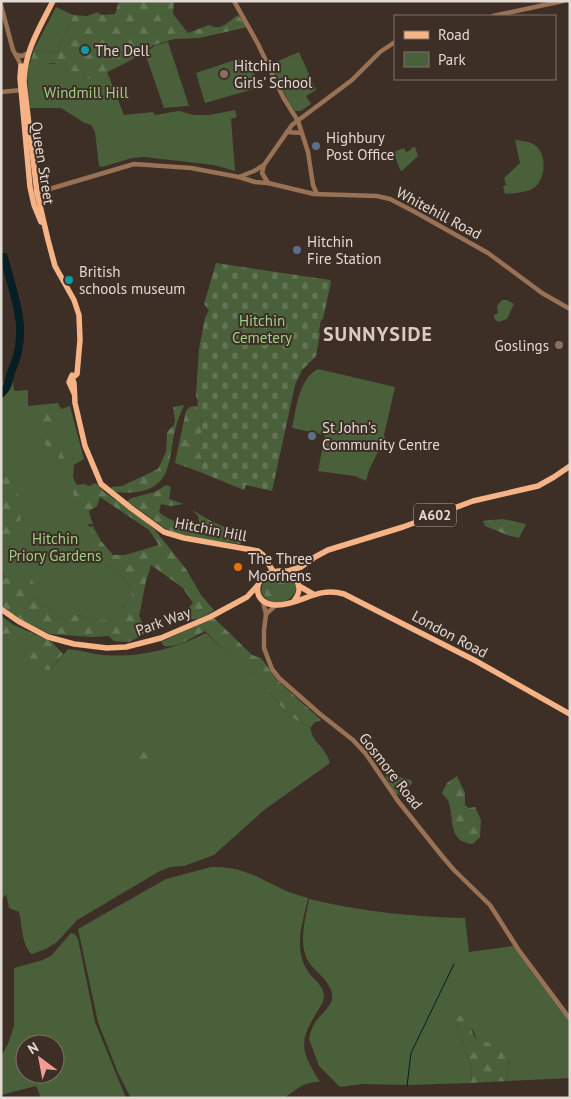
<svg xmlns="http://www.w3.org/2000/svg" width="571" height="1099" font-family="'PT Sans',sans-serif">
<defs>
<pattern id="forest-firs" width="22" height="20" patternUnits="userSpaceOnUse" patternTransform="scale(1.25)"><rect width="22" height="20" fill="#49603b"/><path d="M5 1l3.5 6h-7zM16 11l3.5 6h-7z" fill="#637656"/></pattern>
<pattern id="cemetery-stones" width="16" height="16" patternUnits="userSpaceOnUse" patternTransform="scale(1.25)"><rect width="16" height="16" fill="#49603b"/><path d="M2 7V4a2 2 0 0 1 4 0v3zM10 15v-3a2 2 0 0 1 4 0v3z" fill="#637656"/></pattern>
</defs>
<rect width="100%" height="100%" fill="#3d2f26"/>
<g fill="#49603b" fill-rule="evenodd">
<polygon points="56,7 73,15 57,53 34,50"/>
<polygon points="168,42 189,106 164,108 145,53 156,45"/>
<polygon points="299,52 316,90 306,96 311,104 301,111 295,111 286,97 271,64"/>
<polygon points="238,59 247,60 251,63 249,65 257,79 261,79 262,81 257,88 205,103 196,73"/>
<polygon points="41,64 104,64 124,115 153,112 155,115 179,111 194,115 209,115 235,110 237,117 231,119 235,171 214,165 144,157 132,158 102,167 99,166 95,132 91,125 83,122 61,108 30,108 26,65"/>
<path d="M515 140C520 141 526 141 531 143 547 149 547 177 535 187 528 193 514 193 505 194L503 186 506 185 504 178 520 163Z"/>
<polygon points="415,147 418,156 402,171 400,170 394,153 396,151 404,148 406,152 411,150 411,148"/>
<polygon points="502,300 507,300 514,304 507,319 498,322 494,318 494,315 498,313 497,306"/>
<path d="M318 369 395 387 384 435 385 438 369 470 366 481 355 476 318 471 325 435 292 428C296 410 299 378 318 369Z"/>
<path d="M13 382 14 391 28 390V406L58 403 61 409 70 406 84 459 74 465 73 477 93 524H88L106 566C119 571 131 581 132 596 114 620 108 627 79 615L68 624 32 596V591C0 576 1 582 1 546L11 547 1 462V383Z"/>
<path d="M283 574C318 581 277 623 261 592L263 581 271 575Z"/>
<path d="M9 632 25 639 50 670 68 649C80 650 91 654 103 655 140 658 174 649 206 633 226 652 249 670 268 691 285 709 285 717 311 727 309 740 326 747 330 763L264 810 214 855 184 866 170 867 160 871 77 920 57 942 46 949 32 954C22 947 22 924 19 912L9 908 6 894 1 901V637H4Z"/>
<polygon points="392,775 411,780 412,783 402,795 395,794 385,776"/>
<path d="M211 867C240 866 253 875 278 887 287 892 298 895 308 898 303 923 293 946 307 970 312 979 323 984 324 995 324 1002 320 1007 317 1012 297 1044 302 1052 320 1082 302 1082 298 1089 284 1098H131L118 1073 98 1022 78 929 166 879Z"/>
<path d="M309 899C360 911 413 917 465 918L469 952 513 946 540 979 570 1021V1078L507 1081 509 1062 477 1039 472 1029 457 1023 472 1069 471 1083 409 1085 362 1084 340 1087 319 1066 309 1039C310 1033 312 1027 316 1021 321 1014 330 1008 332 999 334 980 312 972 306 957 299 938 306 918 309 899Z"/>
<path d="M71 933 75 934 78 939 95 1022 126 1098H41L36 1086 1 1095V1056L8 1044 14 1026V968L43 960 52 955ZM25 1044H55V1074H25Z"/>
</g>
<g fill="url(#forest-firs)">
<path d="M119 1H174L173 14 188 33 209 25C221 32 229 21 238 15L248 27 199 38 174 39 154 45 131 60 98 77 90 79 64 72 57 68 55 63 29 66 34 50 57 53 73 15 87 16 98 12 99 14 104 15 115 14Z"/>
<path d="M184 405C180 415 176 424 174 434 169 462 170 488 136 492 128 493 120 493 113 491L111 487 122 486 158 469 166 452 167 432 174 425 175 420 173 407Z"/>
<path d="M194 406 197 407C209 428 194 440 203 462L200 472 175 463 186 411 190 407Z"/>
<path d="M47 410 51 413 57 442 75 483 78 485 84 484 89 486 96 483 104 492 139 516 155 530 186 569 201 595 214 610C205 617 193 623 183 617L186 610 193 603 183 588 151 565 146 581 139 616 145 628 143 635 129 642 114 641 109 636 92 637 50 634 16 617 1 605V572L5 578H31L35 587 32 591V596L67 623 72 614C86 616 91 622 107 620L110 610 122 609 132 596C131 581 119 571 106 566L89 527 93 526 101 541 113 555H125L159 545 149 530 100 497 97 506 89 511 92 523H88L75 500 67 470 56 453 45 444 35 421 30 415V412Z"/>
<path d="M1 462C16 479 25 510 18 532 17 537 13 542 11 547L1 546Z"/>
<path d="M166 485 171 487 169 499 184 504 170 506 161 504 159 512C171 523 186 523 200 529L198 516 192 510 213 522 236 532 244 539 240 544 190 537 176 533 166 529 127 501 132 498 155 492Z"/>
<polygon points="503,519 526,524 519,538 507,535 485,526 483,521"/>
<path d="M273 576C282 578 289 575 294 586L289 595 273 599 267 598 265 595V582Z"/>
<polygon points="1,616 14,625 52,642 63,654 50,670 34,668 28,650 28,644 25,639 9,633 4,637 1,637"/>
<path d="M214 618 252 655 261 658 277 680 321 720 314 723 311 727C284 717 285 708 267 690 247 670 225 651 205 631 192 637 179 648 164 646L161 642Z"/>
<path d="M147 742 153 745 157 758 153 766 144 768C133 763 133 755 135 745Z"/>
<path d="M457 776 465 793V805L469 808 475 807 481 820 480 837 473 844C448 842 454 820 449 803 448 799 444 796 442 793L447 783Z"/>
<path d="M463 1014C474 1021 469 1032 476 1038 480 1041 487 1042 491 1043 513 1048 509 1063 507 1081L471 1083 472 1069 457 1023V1018Z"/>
</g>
<polygon fill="url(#cemetery-stones)" points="216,263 330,280 331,282 323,319 321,320 319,331 320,334 316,356 302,370 295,385 272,491 246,485 244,490 200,472 203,462 199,452 202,420 197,407 198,401 196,396 199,349 205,318 209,310 204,304"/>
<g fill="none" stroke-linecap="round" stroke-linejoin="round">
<polyline stroke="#051f25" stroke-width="1" points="407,1086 411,1053 454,964"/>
<path stroke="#051f25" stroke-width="8" d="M1 394C11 384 7 381 12 370 30 329 14 298 4 257"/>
<g stroke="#997256" stroke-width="4.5">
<polyline points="234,1 258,44 283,97 298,121 308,152 313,185 317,194"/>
<polyline points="1,5 13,50 19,61 21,68"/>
<polyline points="493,16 563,1"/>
<polyline points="17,55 22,56 26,54"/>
<polyline points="1,92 22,90"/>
<polyline points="287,132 302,133"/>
<polyline points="264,165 262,173 268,183"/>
<polyline points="239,177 254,171 264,165 292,125 352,80 380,52 395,42"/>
<polyline points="36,193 134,164 191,168 239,177 255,182 268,183 314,194 377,196 390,199 415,212 488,253 542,293 570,309"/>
<polyline points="263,602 266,614 264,630 264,648 272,669 279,678 320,714 353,740 366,754 398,801 442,856 454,870 490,905 518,949 570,1019"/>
<polyline points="266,614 276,605"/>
</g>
<g stroke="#f5b386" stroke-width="5.5">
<path d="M53 1C40 27 24 52 24 82L37 193 48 240 55 266 74 300 79 315 80 340 77 374 72 378"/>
<polyline points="21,66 20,78 30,187 34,205 41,222"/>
<polyline points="72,375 69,382 74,393"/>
<polyline points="72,378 74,383 75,403 85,446 101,484 131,508 164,532 184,538 258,551 263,555 273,571"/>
<polyline points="288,571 301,567 315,557 328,550 403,527 473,501 538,486 554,477 570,466"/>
<polyline points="299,586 313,594"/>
<path d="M293 602C299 595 301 589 297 581 294 573 287 570 279 571 251 573 250 606 278 605 302 604 318 586 344 594L476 661 570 714"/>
<polyline points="1,609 18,621 48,637 74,644 107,648 126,647 161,638 210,617 247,597 257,586"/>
</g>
</g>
<g fill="#0f9aa8" stroke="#3d2f26" stroke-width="2">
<circle cx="85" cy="50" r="5"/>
<circle cx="69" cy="280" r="5"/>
</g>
<g fill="#8d6e63" stroke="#3d2f26" stroke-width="2">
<circle cx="224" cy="74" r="5"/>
<circle cx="559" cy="345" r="5"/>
</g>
<g fill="#5c6f8a" stroke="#3d2f26" stroke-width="2">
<circle cx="316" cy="146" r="5"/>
<circle cx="297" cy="250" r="5"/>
<circle cx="312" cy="436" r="5"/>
</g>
<circle fill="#e8710a" stroke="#3d2f26" stroke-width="2" cx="238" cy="567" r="5"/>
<g text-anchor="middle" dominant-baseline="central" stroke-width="4" stroke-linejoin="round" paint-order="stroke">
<rect fill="#3d2f26" stroke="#b0a69f" stroke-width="1" x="414" y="503.5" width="42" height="23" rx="4"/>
<g font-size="14" font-weight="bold" fill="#e2d9d3">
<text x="435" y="515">A602</text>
</g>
<g font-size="15" fill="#e2d9d3" stroke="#3d2f26" text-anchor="start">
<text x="95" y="50">The Dell</text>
<text x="234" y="65">Hitchin<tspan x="234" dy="17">Girls' School</tspan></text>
<text x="326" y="137">Highbury<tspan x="326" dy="17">Post Office</tspan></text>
<text x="307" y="241">Hitchin<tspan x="307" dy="17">Fire Station</tspan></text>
<text x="79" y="271">British<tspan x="79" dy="17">schools museum</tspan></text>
<text x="549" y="345" text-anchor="end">Goslings</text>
<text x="322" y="427">St John's<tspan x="322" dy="17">Community Centre</tspan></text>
<text x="248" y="558">The Three<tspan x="248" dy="17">Moorhens</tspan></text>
</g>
<g font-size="15" fill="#9fcf84" stroke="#3d2f26">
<text x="86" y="92">Windmill Hill</text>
<text x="262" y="320">Hitchin<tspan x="262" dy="17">Cemetery</tspan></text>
<text x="55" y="538">Hitchin<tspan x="55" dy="17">Priory Gardens</tspan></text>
</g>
<g font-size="15" fill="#e2d9d3" stroke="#3d2f26">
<text transform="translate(43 163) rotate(81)">Queen Street</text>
<text transform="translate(439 213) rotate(28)">Whitehill Road</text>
<text transform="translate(211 529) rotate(11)">Hitchin Hill</text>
<text transform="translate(163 621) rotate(-20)">Park Way</text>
<text transform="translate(450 634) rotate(28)">London Road</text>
<text transform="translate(391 771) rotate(52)">Gosmore Road</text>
</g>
<g font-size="20" font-weight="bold" letter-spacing="1" fill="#dccabf" stroke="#3d2f26">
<text x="378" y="334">SUNNYSIDE</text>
</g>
</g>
<rect width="571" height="1099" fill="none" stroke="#e2d9d3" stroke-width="5"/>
<rect x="394" y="15" width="162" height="65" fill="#3d2f26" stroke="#7f736b"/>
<rect x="404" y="31" width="25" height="8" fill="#f5b386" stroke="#7f736b"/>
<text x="438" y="40" font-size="15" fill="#e2d9d3">Road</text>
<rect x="404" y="52" width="25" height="15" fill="#49603b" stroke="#7f736b"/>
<text x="438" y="65" font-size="15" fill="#e2d9d3">Park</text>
<g transform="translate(40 1059) rotate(328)"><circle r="24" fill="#3d2f26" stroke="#7f736b"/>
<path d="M0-4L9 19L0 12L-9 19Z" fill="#f59b98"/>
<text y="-8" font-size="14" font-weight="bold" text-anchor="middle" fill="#e2d9d3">N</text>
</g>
</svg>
